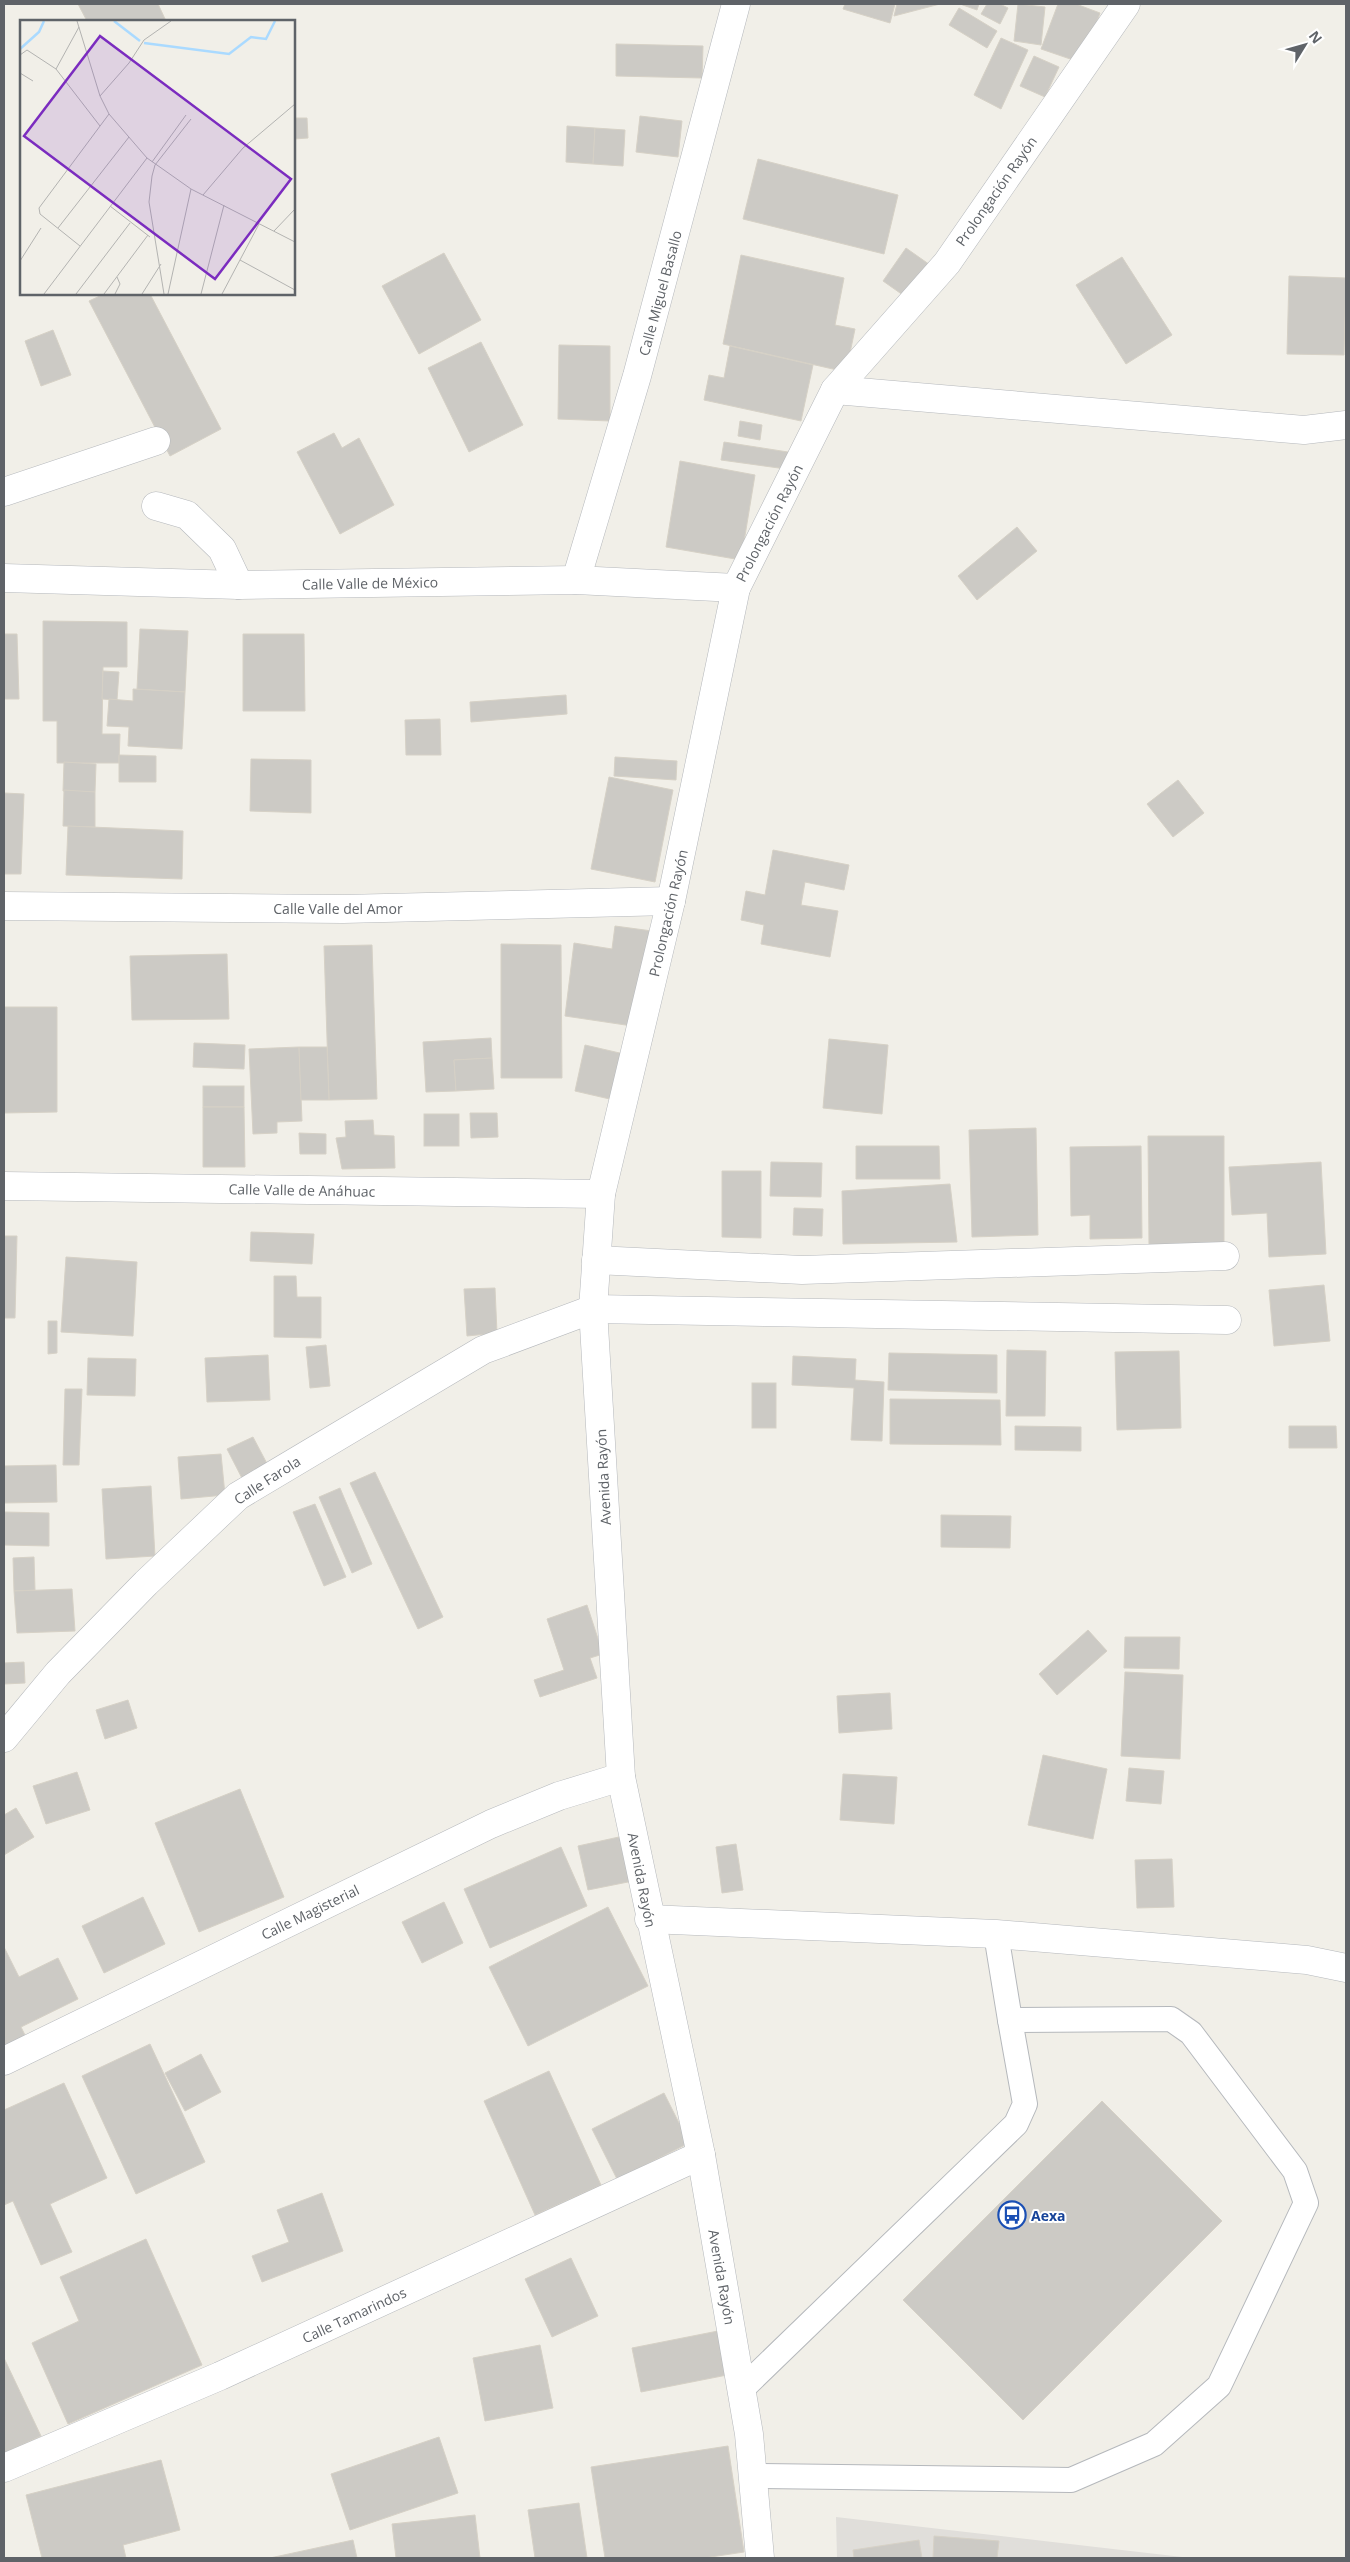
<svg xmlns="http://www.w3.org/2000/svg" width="1350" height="2562" font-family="'Open Sans',sans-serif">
<rect width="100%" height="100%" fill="#f1efe8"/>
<polygon fill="#e0deda" points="836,2517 1191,2558 837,2558"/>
<g fill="#cccac5" stroke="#d6d1c6">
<polygon points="78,4 158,4 166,21 87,21"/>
<polygon points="845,4 895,4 890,23 843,9"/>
<polygon points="897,4 940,4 894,16"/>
<polygon points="960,4 979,4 977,10"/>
<polygon points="987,4 1000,4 1008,8 1000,24 981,14"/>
<polygon points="1018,4 1045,7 1041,45 1014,41"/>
<polygon points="1058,4 1076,4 1100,13 1082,63 1041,49"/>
<polygon points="959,8 997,31 987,48 949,25"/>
<polygon points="1001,38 1028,50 1001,109 974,95"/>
<polygon points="616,44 703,46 702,78 616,76"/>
<polygon points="1034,56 1059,67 1045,97 1020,86"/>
<polygon points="640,116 682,121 678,157 636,152"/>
<polygon points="294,118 307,118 308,138 294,139"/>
<polygon points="567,126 595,128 593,164 566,162"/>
<polygon points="595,128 625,130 623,166 593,164"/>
<polygon points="758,159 898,195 884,254 743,219"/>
<polygon points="906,248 933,267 910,300 883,281"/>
<polygon points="444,253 481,320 419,354 382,286"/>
<polygon points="741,255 844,278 835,325 855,329 846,372 723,344"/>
<polygon points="1122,257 1172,335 1126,364 1076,285"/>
<polygon points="1289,276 1346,278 1344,355 1287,354"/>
<polygon points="104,294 150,294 221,429 170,456 89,301"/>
<polygon points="53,330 71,375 41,386 25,341"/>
<polygon points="481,342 523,425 469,452 428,368"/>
<polygon points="559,345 610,346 610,421 558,419"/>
<polygon points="730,346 813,365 801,421 704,400 709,375 724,378"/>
<polygon points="740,421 762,425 760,440 738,436"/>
<polygon points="334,433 342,448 359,438 394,505 340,534 297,452"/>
<polygon points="724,442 788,452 786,469 721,460"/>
<polygon points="680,461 755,475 741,560 666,547"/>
<polygon points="1017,527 1037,551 977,600 958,576"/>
<polygon points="43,621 127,622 127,667 103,667 102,734 120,734 119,763 57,763 57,721 43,721"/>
<polygon points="140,629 188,631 185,692 137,689"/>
<polygon points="4,634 17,634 19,699 4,699"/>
<polygon points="243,634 304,634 305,711 243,711"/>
<polygon points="103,671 119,672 117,700 102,699"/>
<polygon points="133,689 185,692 182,749 128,746 129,727 107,726 109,699 133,701"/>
<polygon points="566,695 567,714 471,722 470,702"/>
<polygon points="440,719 441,755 406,755 405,720"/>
<polygon points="119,755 156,756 156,782 119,782"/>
<polygon points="615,757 677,761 676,780 614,776"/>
<polygon points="251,759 311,760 311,813 250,811"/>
<polygon points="64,762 96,764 95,792 63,791"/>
<polygon points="609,777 673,790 655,882 591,869"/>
<polygon points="1178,780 1204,813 1173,837 1147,804"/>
<polygon points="64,790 95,792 95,827 63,826"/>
<polygon points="4,793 24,794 21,874 4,874"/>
<polygon points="68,826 183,831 182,879 66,875"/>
<polygon points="773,850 849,865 844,890 805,882 801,905 838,911 830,957 761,944 764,925 741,920 746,891 765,895"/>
<polygon points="615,926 652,931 639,1027 565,1016 574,943 612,949"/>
<polygon points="501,944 561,945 562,1078 501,1078"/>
<polygon points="372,945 377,1099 329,1100 324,946"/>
<polygon points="227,954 229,1019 132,1020 130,956"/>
<polygon points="4,1007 57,1007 57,1112 4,1113"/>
<polygon points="491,1038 492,1058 454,1060 456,1091 426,1092 423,1042"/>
<polygon points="829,1039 888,1045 882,1114 823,1108"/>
<polygon points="194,1043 245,1045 244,1069 193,1067"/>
<polygon points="585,1045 624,1054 614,1100 575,1091"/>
<polygon points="299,1047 302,1121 277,1122 277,1133 253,1134 249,1049"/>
<polygon points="299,1047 327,1047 329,1100 301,1100"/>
<polygon points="492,1058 494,1089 456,1091 454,1060"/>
<rect x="203" y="1086" width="41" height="21"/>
<polygon points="203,1107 244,1107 245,1167 203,1167"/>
<polygon points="470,1113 497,1113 498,1137 471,1138"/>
<rect x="424" y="1114" width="35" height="32"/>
<polygon points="373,1120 374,1135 394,1136 395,1168 342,1169 336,1138 346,1137 345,1121"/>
<polygon points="1036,1128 1038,1235 972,1237 969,1130"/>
<polygon points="299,1133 326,1134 326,1154 300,1154"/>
<polygon points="1148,1136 1224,1136 1224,1246 1149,1246"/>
<polygon points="856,1146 939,1146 940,1179 856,1179"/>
<polygon points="1141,1146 1142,1238 1090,1239 1090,1215 1071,1216 1070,1147"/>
<polygon points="771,1162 822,1163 821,1197 770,1196"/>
<polygon points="1321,1162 1326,1254 1269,1257 1267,1213 1232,1215 1229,1167"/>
<polygon points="722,1171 761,1171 761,1238 722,1237"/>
<polygon points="950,1184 957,1242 843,1244 842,1191"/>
<polygon points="794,1208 823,1209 822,1236 793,1235"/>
<polygon points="251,1232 314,1234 312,1264 250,1261"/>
<polygon points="4,1236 17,1236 15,1318 4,1318"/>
<polygon points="66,1257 137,1262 133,1336 61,1332"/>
<polygon points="274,1276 296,1276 297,1297 321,1297 321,1338 274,1337"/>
<polygon points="1324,1285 1330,1341 1274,1346 1269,1290"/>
<polygon points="495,1288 497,1333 467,1336 464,1289"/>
<polygon points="48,1321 57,1321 57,1353 48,1354"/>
<polygon points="326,1345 330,1386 310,1388 306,1347"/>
<polygon points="1007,1350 1046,1351 1045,1416 1006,1416"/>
<polygon points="1179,1351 1181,1428 1117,1430 1115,1352"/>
<polygon points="889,1353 997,1355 997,1393 888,1390"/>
<polygon points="268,1355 270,1400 207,1402 205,1358"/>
<polygon points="793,1356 856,1359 855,1380 884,1382 882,1441 851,1440 854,1388 792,1385"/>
<polygon points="88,1358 136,1359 135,1396 87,1395"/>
<rect x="752" y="1383" width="24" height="45"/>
<polygon points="65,1389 82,1389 79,1465 63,1465"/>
<polygon points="890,1399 1000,1400 1001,1445 890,1444"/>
<polygon points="1015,1426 1081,1427 1081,1451 1015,1450"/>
<polygon points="1289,1426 1336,1426 1337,1448 1289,1448"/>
<polygon points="253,1437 272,1473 246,1486 227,1449"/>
<polygon points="221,1454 225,1495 181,1499 178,1457"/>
<polygon points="56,1465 57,1502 4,1503 4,1466"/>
<polygon points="375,1472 443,1617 418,1629 350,1483"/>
<polygon points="151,1486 155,1556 106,1559 102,1489"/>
<polygon points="340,1488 372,1564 352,1573 319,1497"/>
<polygon points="315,1504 346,1577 324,1586 293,1512"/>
<polygon points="4,1512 49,1513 49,1546 4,1545"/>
<polygon points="941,1515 1011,1516 1010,1548 941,1547"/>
<polygon points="34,1557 35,1590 14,1591 13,1558"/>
<polygon points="72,1589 75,1631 17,1633 14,1591"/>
<polygon points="587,1605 603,1654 590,1658 597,1678 540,1697 534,1680 564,1670 547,1619"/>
<polygon points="1088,1630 1107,1651 1057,1695 1039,1674"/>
<polygon points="1125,1637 1180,1637 1179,1669 1124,1668"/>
<polygon points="24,1662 25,1683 4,1684 4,1663"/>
<polygon points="1125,1672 1183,1675 1180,1759 1121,1756"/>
<polygon points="890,1693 892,1729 839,1733 837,1696"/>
<polygon points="128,1700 137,1728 105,1739 96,1710"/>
<polygon points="1043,1755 1107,1769 1093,1839 1028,1825"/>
<polygon points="1129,1768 1164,1771 1161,1804 1126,1801"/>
<polygon points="77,1772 90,1810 46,1824 33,1786"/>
<polygon points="843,1774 897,1777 894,1824 840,1820"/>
<polygon points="240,1789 284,1897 199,1932 155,1823"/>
<polygon points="16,1808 34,1837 4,1855 4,1815"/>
<polygon points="628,1835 638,1880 588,1890 578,1846"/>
<polygon points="736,1844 743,1890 722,1893 716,1847"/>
<polygon points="561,1847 587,1906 490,1948 464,1889"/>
<polygon points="1172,1859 1174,1907 1137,1908 1135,1860"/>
<polygon points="143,1897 165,1944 104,1973 82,1926"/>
<polygon points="444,1902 463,1943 422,1963 402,1922"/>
<polygon points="608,1907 648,1986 528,2046 489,1967"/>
<polygon points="4,1947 19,1977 58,1958 78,1999 21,2027 31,2047 4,2057"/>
<polygon points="150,2044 205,2162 136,2194 82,2076"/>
<polygon points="201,2054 221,2092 185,2111 165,2073"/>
<polygon points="549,2071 601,2185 535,2215 484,2101"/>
<polygon points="64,2083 107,2178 50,2204 72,2252 41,2265 13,2201 4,2205 4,2110"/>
<polygon points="664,2093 689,2143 617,2179 592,2129"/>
<polygon points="1102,2101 1222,2221 1023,2420 903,2300"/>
<polygon points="322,2193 343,2251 262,2282 252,2256 289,2242 277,2210"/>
<polygon points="146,2239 202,2365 68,2424 32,2343 79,2321 60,2277"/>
<polygon points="571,2258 598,2316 552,2337 525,2279"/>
<polygon points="718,2331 727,2375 641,2392 632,2348"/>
<polygon points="540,2345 553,2408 485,2421 473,2358"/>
<polygon points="4,2358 41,2436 4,2453"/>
<polygon points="439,2437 458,2493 350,2530 331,2474"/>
<polygon points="728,2446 744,2552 704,2558 605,2558 591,2467"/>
<polygon points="161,2460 180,2530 123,2545 126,2558 42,2558 26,2495"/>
<polygon points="579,2503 587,2558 535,2558 528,2510"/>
<polygon points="475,2515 480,2558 396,2558 392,2524"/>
<polygon points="934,2536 999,2541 997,2558 933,2558"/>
<polygon points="353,2540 357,2558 270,2558"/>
<polygon points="919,2540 922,2558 854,2558 853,2550"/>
</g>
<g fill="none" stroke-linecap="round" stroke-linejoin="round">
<g stroke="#b5b8bc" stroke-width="26">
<g id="lane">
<polyline points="996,1934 1010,2020"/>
<polyline points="742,2389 1016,2124 1025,2104 1010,2020 1171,2019 1191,2033 1295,2171 1306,2203 1219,2386 1154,2444 1071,2480 754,2476"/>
</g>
</g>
<g stroke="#b5b8bc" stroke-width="29">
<g id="street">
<polyline points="835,390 1304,430 1346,425"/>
<polyline points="4,492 156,441"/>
<polyline points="156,506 187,515 222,549 239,585"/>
<polyline points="4,578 239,585 576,580 736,588"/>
<polyline points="576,580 637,376 736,4"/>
<polyline points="4,906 343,909 671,901"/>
<polyline points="4,1186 601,1194"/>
<polyline points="596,1260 802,1270 1225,1256"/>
<polyline points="4,1738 58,1673 146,1583 238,1496 483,1350 593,1309 1227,1320"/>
<polyline points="649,1919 996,1934 1307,1960 1346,1968"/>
<polyline points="4,2061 491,1824 559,1796 621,1777"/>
<polyline points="4,2468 220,2376 701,2155"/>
<polyline points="760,2558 749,2434 701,2155 621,1777 593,1309 601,1194 671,901 736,588 835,390 947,263 1126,4"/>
</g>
</g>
<use href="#lane" stroke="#fff" stroke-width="24"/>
<use href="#street" stroke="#fff" stroke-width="28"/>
</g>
<defs>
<g id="bus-ring" transform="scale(1.4375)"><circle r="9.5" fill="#fff" stroke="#1a4fb4" stroke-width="1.5"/><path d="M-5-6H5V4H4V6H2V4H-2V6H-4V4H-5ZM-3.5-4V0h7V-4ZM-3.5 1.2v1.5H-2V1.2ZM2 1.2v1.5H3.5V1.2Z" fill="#1a4fb4"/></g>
</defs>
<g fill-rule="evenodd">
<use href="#bus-ring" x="1012" y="2215"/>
</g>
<g text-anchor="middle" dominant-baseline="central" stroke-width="4" stroke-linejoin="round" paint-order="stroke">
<g font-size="14" fill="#5f6368" stroke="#fff">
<text transform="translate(996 191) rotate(-55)">Prolongación Rayón</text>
<text transform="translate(660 293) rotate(-75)">Calle Miguel Basallo</text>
<text transform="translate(769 523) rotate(-63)">Prolongación Rayón</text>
<text transform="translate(370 583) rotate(-1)">Calle Valle de México</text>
<text x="338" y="908">Calle Valle del Amor</text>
<text transform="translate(668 913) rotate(-77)">Prolongación Rayón</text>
<text transform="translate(302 1190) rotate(1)">Calle Valle de Anáhuac</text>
<text transform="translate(603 1477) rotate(-93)">Avenida Rayón</text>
<text transform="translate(267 1480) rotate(-33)">Calle Farola</text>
<text transform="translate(642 1880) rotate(79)">Avenida Rayón</text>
<text transform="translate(310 1912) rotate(-26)">Calle Magisterial</text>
<text transform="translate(722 2277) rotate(80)">Avenida Rayón</text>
<text transform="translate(354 2315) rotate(-25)">Calle Tamarindos</text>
</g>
<g font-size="14" font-weight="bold" fill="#164399" stroke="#fff" text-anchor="start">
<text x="1031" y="2215">Aexa</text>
</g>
</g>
<g transform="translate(20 20)">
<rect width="275" height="275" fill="#f1efe8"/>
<path fill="none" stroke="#aadaff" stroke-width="2.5" d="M94 1 120 21M124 23 209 34 231 17 246 19 255 1M0 29 19 12 24 1"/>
<path fill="none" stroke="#b3b3b1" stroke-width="1" d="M57 1 80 76 89 94 127 138 171 169 275 222M0 35 7 30 36 49 80 106M36 49 59 7M0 53 13 61M80 76 109 43 124 20 151 1M132 142 166 95M183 175 223 128 275 84M90 186 130 217M38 208 109 117M254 211 275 189M60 226 20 194 19 188 89 94M220 240 275 270M0 241 21 208M24 274 127 138M56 274 110 203M84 274 128 215M95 274 100 264 97 257M122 274 141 244M144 274 129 182 132 156 135 145 171 99M148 274 171 169M181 274 204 185M202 274 239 204"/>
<path fill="#7b2cbf" fill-opacity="0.15" stroke="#7b2cbf" stroke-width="2.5" d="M80 16 271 159 195 259 4 116Z"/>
<rect width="275" height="275" fill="none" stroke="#5f6368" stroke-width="2.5"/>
</g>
<rect width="1350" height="2562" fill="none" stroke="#5f6368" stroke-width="10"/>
<g transform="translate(1305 45) rotate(53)" stroke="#ffffff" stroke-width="4" paint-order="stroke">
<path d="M0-4L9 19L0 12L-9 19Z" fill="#5f6368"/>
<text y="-8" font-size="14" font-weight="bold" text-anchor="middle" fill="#5f6368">N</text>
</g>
</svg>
